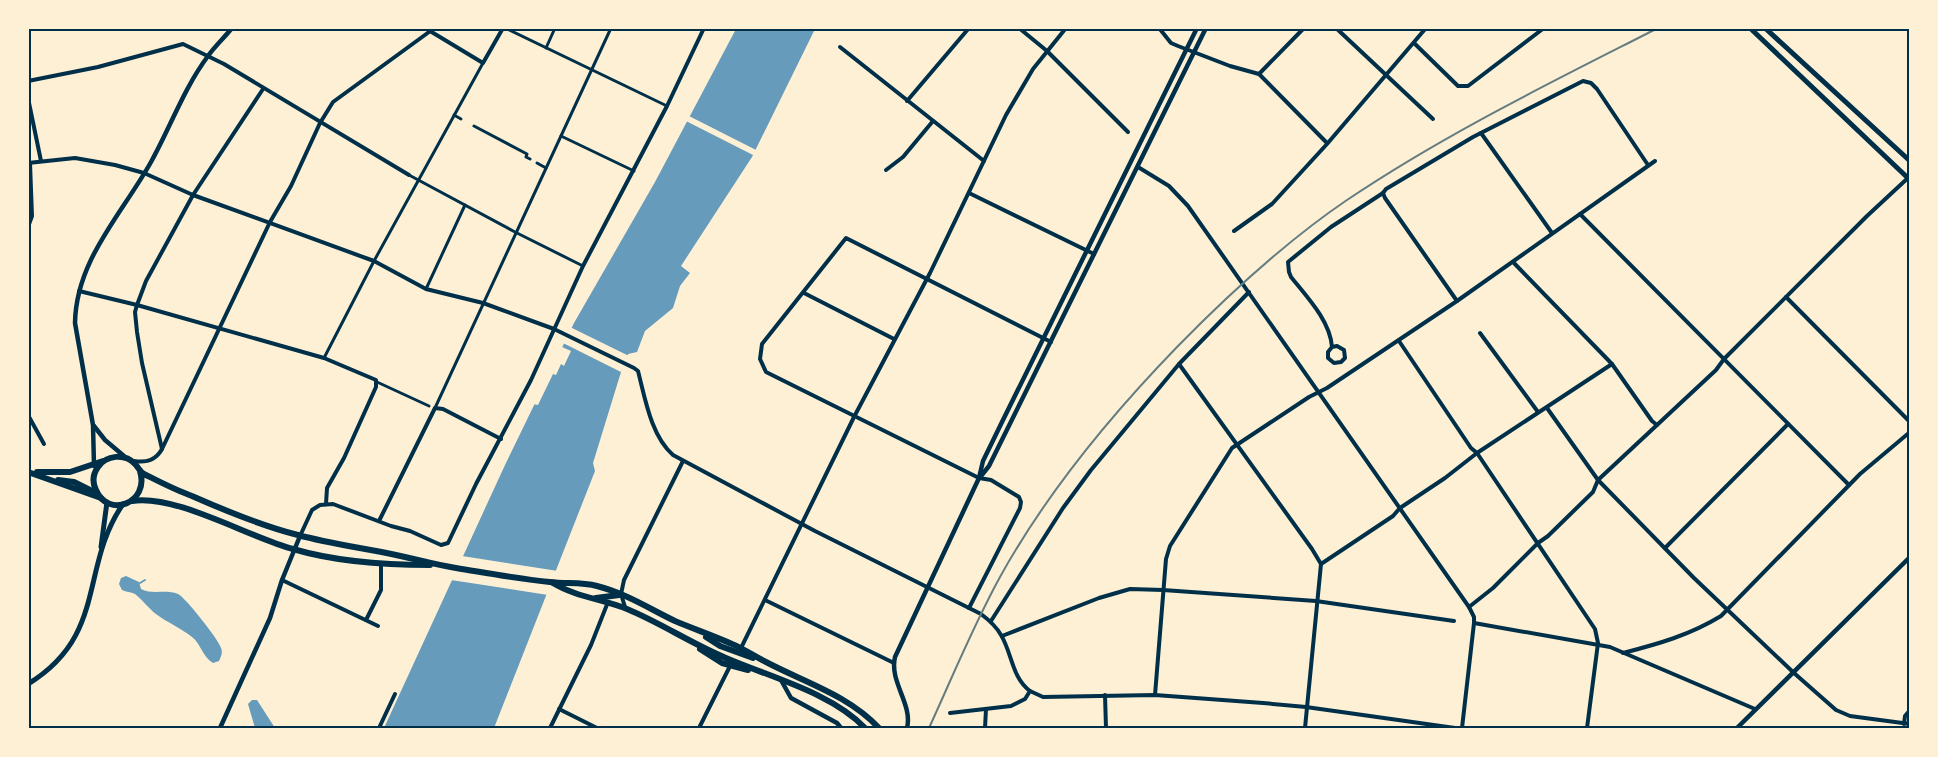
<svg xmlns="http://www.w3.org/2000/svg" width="1938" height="757" font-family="'DejaVu Sans',sans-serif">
<rect width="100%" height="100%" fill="#fdf0d5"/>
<g fill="#669bbc">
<polygon points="736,29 815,29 752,157 681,266 690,273 680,286 673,308 645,331 637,352 628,354 621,372 593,463 595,471 494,728 384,728 505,465 574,323 655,182"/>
<path d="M126 576 139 582 141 589C152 595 166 589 178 594 185 597 219 640 221 648 223 652 221 657 219 661L213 663C202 656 201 644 192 637 181 628 168 623 156 614 149 609 143 600 135 594 131 592 126 592 122 590L119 584 121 578Z"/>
<polygon points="252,700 257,700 275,728 255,728 248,704"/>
</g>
<g fill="#fdf0d5">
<polygon points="687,115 758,151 755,156 684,120"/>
<polygon points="570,327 629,356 621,372 563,343"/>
<polygon points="560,344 562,345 562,347 571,351 564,366 561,364 556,375 553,374 538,405 533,404 536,398 534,397"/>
<polygon points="462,556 558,571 548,595 451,580"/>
</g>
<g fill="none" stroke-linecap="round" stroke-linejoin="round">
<polyline stroke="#669bbc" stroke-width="2" points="140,583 145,580"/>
<g stroke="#003049" stroke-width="3">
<polyline points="505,28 667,106"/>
<polyline points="546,48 555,28"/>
<polyline points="454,115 461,119"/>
<polyline points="474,126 527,154 526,157 530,159"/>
<polyline points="561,136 634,171"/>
<polyline points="537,163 546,168"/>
<polyline points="409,175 515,232 583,266"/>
<polyline points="426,289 465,205"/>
<polyline points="324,358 374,261 483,63"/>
<polyline points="377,382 429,406"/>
<polyline points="435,408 611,28"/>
</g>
<g stroke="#003049" stroke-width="4">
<polyline points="425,28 483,63 503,28"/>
<polyline points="1019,28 1047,51 1128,132"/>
<polyline points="1159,28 1171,43 1178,46 1230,66 1259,74 1327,143"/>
<polyline points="1336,28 1433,119"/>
<polyline points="1414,43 1458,86 1468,86 1544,28"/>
<polyline points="840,47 984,161"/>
<polyline points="1259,74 1304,28"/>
<polyline points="28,81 98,67 183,44 224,64 409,175"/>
<polyline points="28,98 41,161"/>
<polyline points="907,101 969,28"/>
<polyline points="1481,133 1552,233"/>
<path d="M28 163 75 158 115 165 144 173 193 195 374 261 426 289 483 303 554 329 634 368 638 371C645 398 651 436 673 455L815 531 981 614C989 620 996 626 1001 635 1012 653 1012 678 1030 691"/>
<polyline points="1138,167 1169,186 1188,206 1469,607 1474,617 1474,623 1462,728"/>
<polyline points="886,170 903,157 933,121"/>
<polyline points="969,193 1094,254"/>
<polyline points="1580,214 1849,485"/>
<polyline points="28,227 32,216 30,163"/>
<polyline points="1234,231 1272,204 1327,144 1426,28"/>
<polyline points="1513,262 1612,364 1652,421 1657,425"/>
<polyline points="79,291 137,305 324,358 376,380 376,387 344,458 327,488 326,504"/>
<polyline points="804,293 894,339"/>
<polyline points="1786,297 1910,422"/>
<polyline points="1457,301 1385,198 1383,193 1386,189 1473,137 1583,81 1591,83 1597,89 1648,165"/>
<polyline points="1480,333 1538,412"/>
<polyline points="1399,341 1471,448 1477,453 1595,629 1598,643 1587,728"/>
<path d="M1332 347 1337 346 1344 350 1345 358 1341 362 1334 363 1328 358V352L1332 347C1330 321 1308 298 1291 277L1289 272 1288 262 1331 227 1383 193"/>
<polyline points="1179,364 1312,549 1321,564 1305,728"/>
<polyline points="1547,408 1598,480 1694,578 1794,673 1836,710 1850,716 1910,724"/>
<polyline points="28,415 44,444"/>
<polyline points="162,449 142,363 137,332 135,312 137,305 146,281 193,195 263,89"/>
<path d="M134 461C147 463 156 460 162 449L270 222 291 186 320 123 333 102 429 32"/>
<polyline points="379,521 435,408 443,409 501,439"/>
<polyline points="300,536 312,510 320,505 333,504 391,526 410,531 441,545 448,543 476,484 531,380 583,266 667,106 704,28"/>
<polyline points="1665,548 1788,424"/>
<polyline points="1321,564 1393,516 1400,508 1445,478 1477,453 1612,364"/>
<polyline points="282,580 378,626"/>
<polyline points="765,600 894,663"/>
<polyline points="625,607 621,594 624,580 683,461"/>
<polyline points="1469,607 1493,588 1538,543 1548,536 1593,492 1598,480 1716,370 1724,359 1867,216 1909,177"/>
<polyline points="969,608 1020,508 1021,502 1019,497 991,480 979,478 766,372 760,359 762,344 846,238 1051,342"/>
<polyline points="366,620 381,590 381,564"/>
<polyline points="991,621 1063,508 1091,470 1179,364 1249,292"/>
<polyline points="1474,623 1610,647 1755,709"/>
<polyline points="28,629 29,629"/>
<polyline points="1002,636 1099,598 1130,589 1163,590 1316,601 1454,621"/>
<polyline points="741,648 854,417 930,273 1006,115 1033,69 1066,28"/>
<path d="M1623 653C1658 644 1690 635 1721 616L1860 474 1910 432"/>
<polyline points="1105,695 1106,728"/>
<polyline points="1155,695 1166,559 1170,546 1232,448 1309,397 1327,388 1457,301 1655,161"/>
<polyline points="559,709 597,728"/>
<polyline points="950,713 1011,706 1025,699 1030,691 1043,697 1155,695 1263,703 1306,707 1455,728"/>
<polyline points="1904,724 1905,716 1910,710"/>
<polyline points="379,728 395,694"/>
<polyline points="550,728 591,645 608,602"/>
<polyline points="699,728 730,666"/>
<polyline points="985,728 986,709"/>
</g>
<g stroke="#003049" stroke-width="4.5">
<polyline points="94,426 105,440 124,456"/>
<path d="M94 466 93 425 75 323C76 260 122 214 151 162 170 128 184 88 208 56 215 46 224 38 232 28"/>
<polyline points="981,476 989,466 1206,28"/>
<polyline points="781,680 791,698 837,723 841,728"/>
<polyline points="220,728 270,618 282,580 300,536"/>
<path d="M907 728C913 704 889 682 895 657L979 478 983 461 1002 422 1197 28"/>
<polyline points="1737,728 1910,557"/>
</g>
<g stroke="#003049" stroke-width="5">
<polyline points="1750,28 1910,180"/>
<polyline points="1765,28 1910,161"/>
<polyline points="101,547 107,502"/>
<path d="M28 684C108 635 79 568 123 504"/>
</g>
<g stroke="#003049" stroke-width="6">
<path d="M140 471C150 503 108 519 96 490 92 482 93 474 98 467 106 455 125 453 135 464 139 468 139 471 144 474 160 482 175 490 192 496 226 511 262 526 298 535 331 544 364 548 396 555 416 559 436 565 456 568 487 573 519 579 550 582 566 584 581 582 597 586 625 593 650 609 675 621 694 629 714 636 732 644 744 649 754 656 766 662 806 683 848 695 879 728"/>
<polyline points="28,472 101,498"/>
<polyline points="37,472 70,472 103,461"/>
<polyline points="58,480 74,482 96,493"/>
<path d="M132 501C176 494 248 537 293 549 337 562 384 565 430 565"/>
<path d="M553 583C576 597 602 599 627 609 661 623 692 644 726 658 770 677 832 693 865 728"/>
<polyline points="596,598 619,595"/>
<polyline points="706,637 720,646 753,658"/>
<polyline points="700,649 722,663 748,670"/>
</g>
<path stroke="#657d81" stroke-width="2" d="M929 728C952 678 973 626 1000 577 1047 492 1110 416 1178 346 1230 293 1285 242 1347 200 1445 134 1552 82 1658 28"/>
</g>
<rect width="1938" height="757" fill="none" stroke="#fdf0d5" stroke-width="60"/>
<rect x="30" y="30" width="1878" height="697" fill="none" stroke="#003049" stroke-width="2"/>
</svg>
